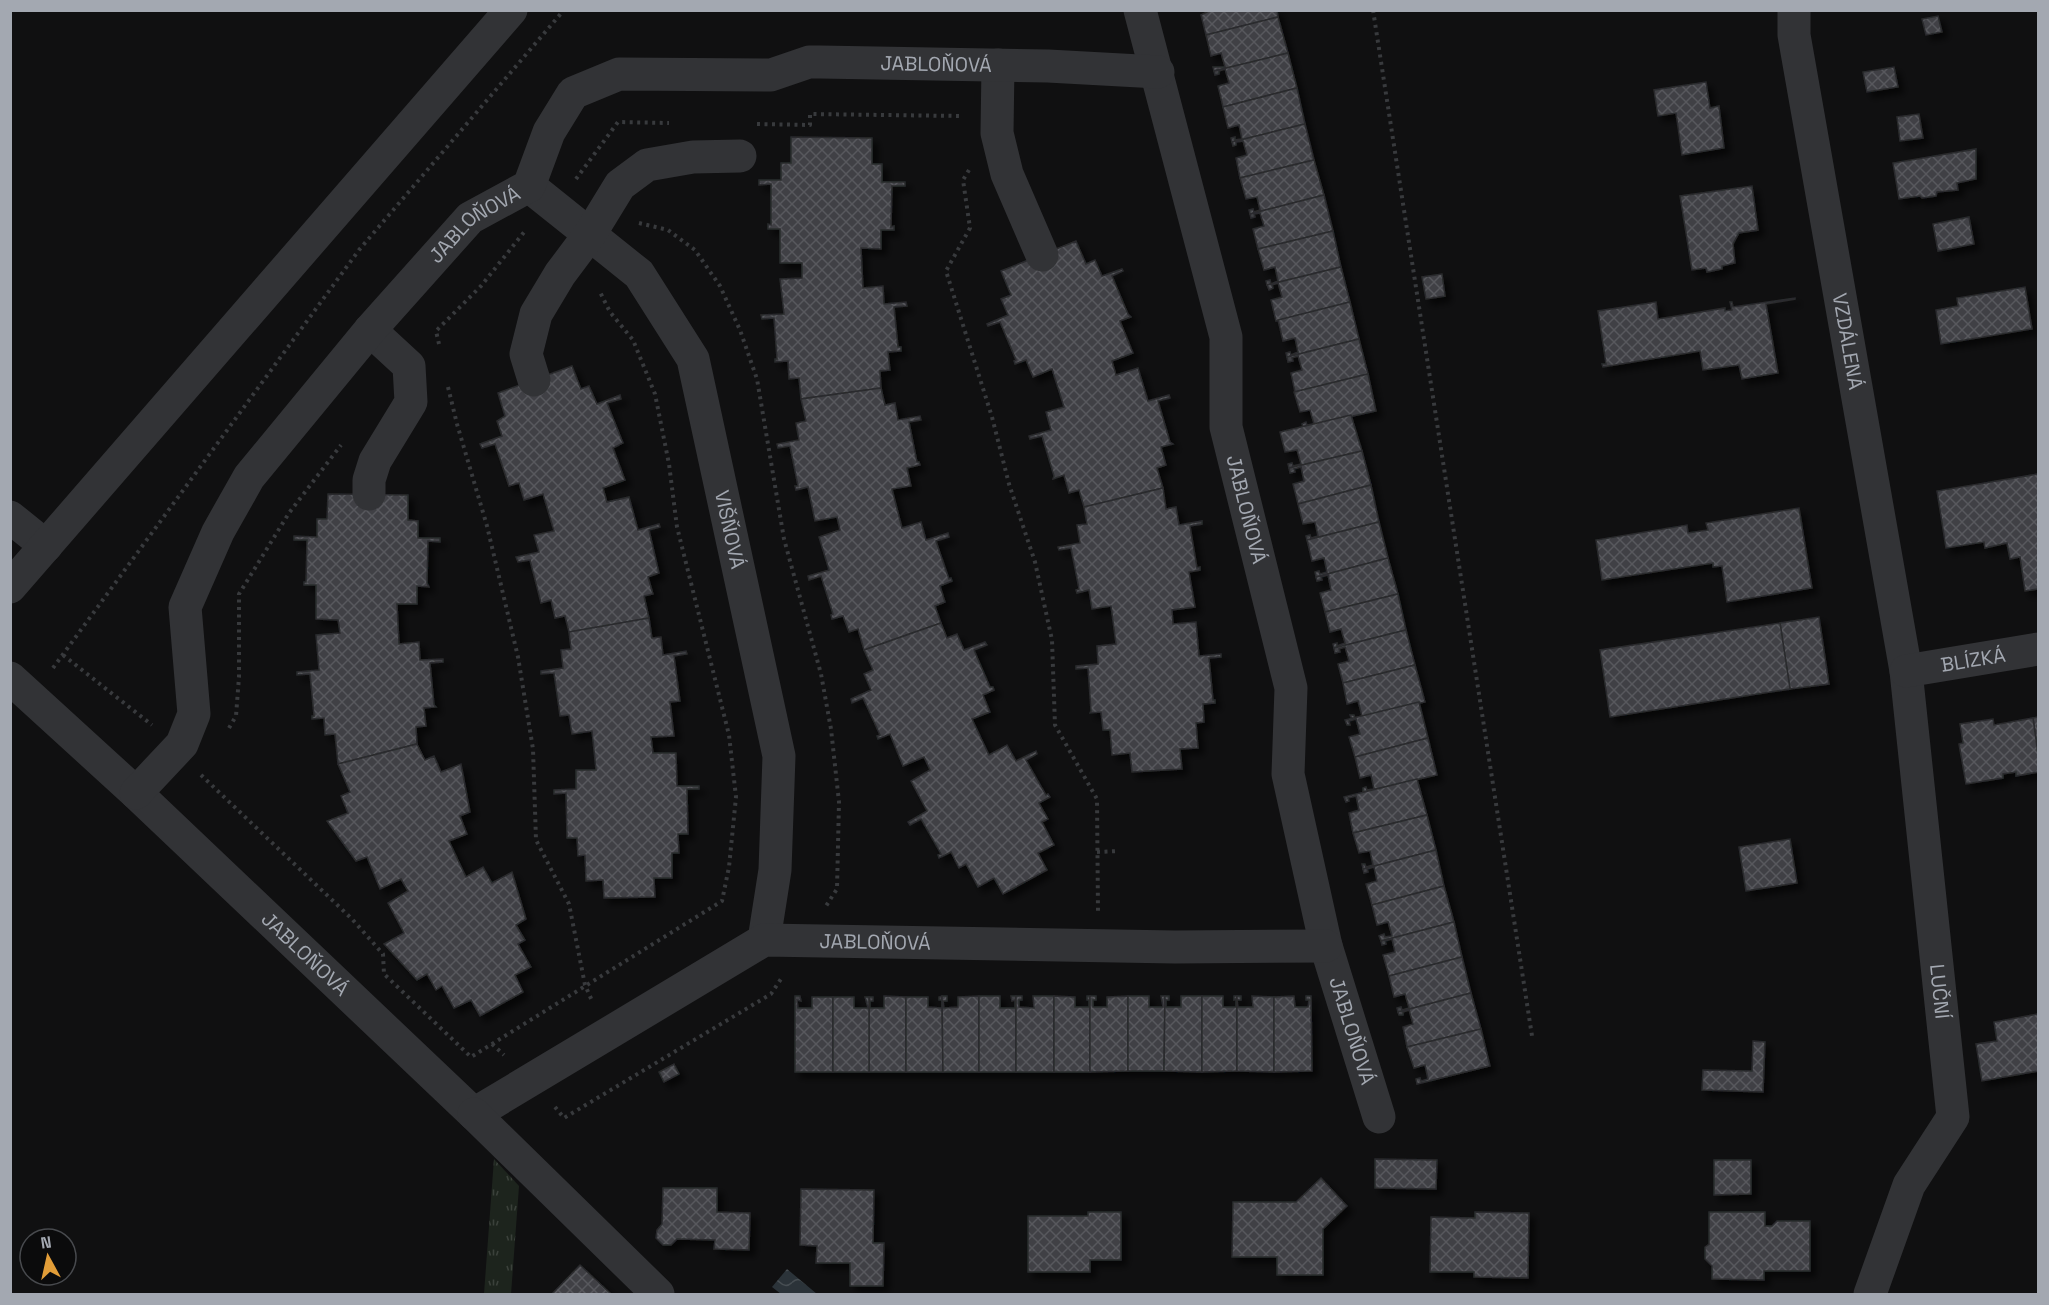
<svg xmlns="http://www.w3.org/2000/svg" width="2049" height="1305" font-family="'Space Grotesk',sans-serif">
<defs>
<pattern id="grass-tufts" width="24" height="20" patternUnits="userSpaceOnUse" patternTransform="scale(1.5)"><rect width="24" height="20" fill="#1d241d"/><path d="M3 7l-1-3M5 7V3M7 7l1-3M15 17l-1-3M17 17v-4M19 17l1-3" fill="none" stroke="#3b413b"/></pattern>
<pattern id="water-waves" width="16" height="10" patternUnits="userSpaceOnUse" patternTransform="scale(1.5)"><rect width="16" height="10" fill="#2b3339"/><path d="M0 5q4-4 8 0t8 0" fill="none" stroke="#474e53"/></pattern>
<pattern id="building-cross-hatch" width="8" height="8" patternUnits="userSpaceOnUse" patternTransform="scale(1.5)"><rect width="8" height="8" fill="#3f4044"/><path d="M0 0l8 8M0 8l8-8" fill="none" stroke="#58595d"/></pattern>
<filter id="shadow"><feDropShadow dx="5.5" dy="5.5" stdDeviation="3" flood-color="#0009"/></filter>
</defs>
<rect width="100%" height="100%" fill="#101011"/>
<polygon fill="url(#grass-tufts)" points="494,1159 519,1186 511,1294 484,1294"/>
<polygon fill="url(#water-waves)" points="787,1269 817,1294 781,1294 772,1287"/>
<g fill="url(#building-cross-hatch)" stroke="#2a2b2d" stroke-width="1.5" filter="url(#shadow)">
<polygon points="1211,10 1277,10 1278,17 1206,35 1201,15"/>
<polygon points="1938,16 1942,32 1926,35 1922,19"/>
<polygon points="1278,17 1288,53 1214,71 1213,67 1225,67 1221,53 1211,56 1206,35"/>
<polygon points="1288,53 1297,88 1223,107 1218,86 1229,83 1225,69 1219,71 1219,74 1215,75 1214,71"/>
<polygon points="1894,67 1898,87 1867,92 1863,72"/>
<polygon points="1706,82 1710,108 1719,106 1724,148 1682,155 1676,113 1658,116 1654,90"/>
<polygon points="1297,88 1305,124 1232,142 1231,138 1235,137 1235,140 1242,139 1239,125 1228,128 1223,107"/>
<polygon points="1919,114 1923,138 1900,141 1897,117"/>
<polygon points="1305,124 1314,160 1240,178 1236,158 1247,155 1243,141 1236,142 1236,145 1233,146 1232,142"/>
<polygon points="791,137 872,138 872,164 882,164 882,182 905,182 905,186 892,186 891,227 894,226 894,230 881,230 881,249 861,248 863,288 883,286 884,304 906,302 907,306 894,307 898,347 901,347 901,351 888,352 890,370 880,371 881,388 801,399 799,378 789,379 788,361 775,362 775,359 777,359 774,318 762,319 761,315 784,314 780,279 802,278 802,263 780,263 780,229 768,229 768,224 771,225 771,184 759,185 759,180 781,180 781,163 791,163"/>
<polygon points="1976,149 1976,179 1957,183 1958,190 1937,192 1936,196 1922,198 1920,196 1899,199 1893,163"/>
<polygon points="1314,160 1324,195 1250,214 1249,210 1253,209 1254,212 1260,210 1257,197 1246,199 1240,178"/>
<polygon points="1752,186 1758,230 1739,233 1733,244 1735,263 1722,266 1722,269 1707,272 1706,268 1692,270 1680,196"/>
<polygon points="1324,195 1333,231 1258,249 1253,229 1264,226 1260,213 1254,214 1255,217 1251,218 1250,214"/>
<polygon points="1969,217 1974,244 1938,251 1933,224"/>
<polygon points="1333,231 1341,267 1267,285 1266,281 1270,280 1271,284 1278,281 1275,267 1264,270 1258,249"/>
<polygon points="1076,241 1086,264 1095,260 1102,276 1122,269 1123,271 1112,276 1128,314 1131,317 1120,321 1133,353 1112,361 1116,375 1138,368 1148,401 1169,395 1170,398 1158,401 1170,442 1173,444 1161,447 1166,465 1157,468 1163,488 1084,507 1079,490 1069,493 1064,475 1053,479 1054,476 1042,436 1030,439 1029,436 1051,430 1046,412 1064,407 1052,369 1033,377 1026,360 1015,364 1014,361 1016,360 1000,322 988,326 987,324 1008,315 1001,299 1011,295 1001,271"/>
<polygon points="1341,267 1350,302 1276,321 1271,300 1282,297 1278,283 1272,285 1273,288 1269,290 1267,285"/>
<polygon points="1442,274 1445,296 1426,299 1422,277"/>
<polygon points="2025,287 2032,329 1941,344 1936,310 1958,306 1957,298"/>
<polygon points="1795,298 1795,299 1766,304 1778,373 1742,379 1739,365 1703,370 1700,351 1603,367 1602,364 1606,364 1598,311 1656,302 1658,319 1725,308 1725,311 1732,310 1730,302 1732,302 1733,307"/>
<polygon points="1350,302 1359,339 1287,357 1286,353 1290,352 1291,355 1298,352 1295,338 1283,341 1278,320"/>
<polygon points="1359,339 1368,374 1295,392 1291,373 1302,370 1298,356 1292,358 1293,361 1288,362 1287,357"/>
<polygon points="572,366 581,389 589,386 597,404 620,395 621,399 607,403 623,443 613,448 625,480 603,488 607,502 629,497 638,530 659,524 660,527 649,530 659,573 648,577 653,594 644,596 649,618 569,632 565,616 555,618 551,600 541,603 530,560 518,562 516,557 539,552 534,535 554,531 543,494 524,500 519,483 509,486 495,444 482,448 480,444 502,436 497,421 505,416 498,393"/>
<polygon points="1368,374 1376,411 1303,427 1302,424 1306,422 1307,425 1314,424 1310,410 1300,412 1294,392"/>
<polygon points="881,388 885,405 895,403 898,420 920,416 921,420 909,422 917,462 919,462 920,465 907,468 911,486 892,489 902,528 921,522 926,540 948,533 949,537 936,541 949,579 951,578 952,581 940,586 945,602 935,606 941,623 864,650 858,629 849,632 843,616 832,619 831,615 833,614 821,576 809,580 808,576 829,570 819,537 840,530 837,517 815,521 808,487 796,490 795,486 798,486 790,446 778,448 777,444 799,440 796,423 806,421 801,399"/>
<polygon points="1351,415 1362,451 1289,468 1288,464 1292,463 1293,466 1301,464 1297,450 1285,452 1280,432"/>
<polygon points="1362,451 1371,485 1298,504 1293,484 1304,481 1301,467 1294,469 1295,472 1290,473 1289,468"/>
<polygon points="2038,474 2038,589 2025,591 2020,557 2010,559 2007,543 1985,548 1984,542 1946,548 1937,491"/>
<polygon points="1371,485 1379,522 1307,540 1306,536 1310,535 1311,538 1318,536 1315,522 1303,524 1298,504"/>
<polygon points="1163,488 1166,509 1176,507 1179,525 1202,521 1202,524 1190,526 1197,568 1200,567 1200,570 1189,572 1195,607 1172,610 1173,624 1196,622 1199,656 1221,654 1221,657 1209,658 1213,700 1215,700 1215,703 1203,704 1204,722 1196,723 1198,748 1180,749 1182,769 1132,772 1130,753 1112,755 1110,730 1103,730 1101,712 1090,713 1091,711 1088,668 1076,669 1076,666 1098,664 1097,646 1116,644 1111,606 1092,609 1089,590 1077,593 1076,590 1079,589 1071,548 1059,550 1058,547 1080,543 1077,525 1087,524 1084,507"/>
<polygon points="328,494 408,495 408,520 418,521 418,538 440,538 440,542 428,541 427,583 429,587 417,586 417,604 397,604 399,644 419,642 420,660 443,659 443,662 430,663 434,705 436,707 424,708 426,726 416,727 417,744 338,764 335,734 325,735 324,718 312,719 312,716 314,716 310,674 297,675 297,672 319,670 316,635 340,633 338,620 316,619 316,585 304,585 304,582 306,582 307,540 294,540 294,536 317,537 317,519 327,519"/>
<polygon points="1799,508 1812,588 1727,602 1722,566 1713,567 1713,563 1602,580 1596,540 1687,525 1688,533 1708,530 1706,523"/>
<polygon points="1379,522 1388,558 1316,577 1315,572 1319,571 1320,574 1327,572 1324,558 1312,561 1307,540"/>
<polygon points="1388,558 1398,594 1325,612 1320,593 1331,590 1328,575 1321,577 1322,580 1317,581 1316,577"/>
<polygon points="1398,594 1406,630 1334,648 1333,644 1337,643 1337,646 1345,643 1341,629 1330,632 1325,612"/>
<polygon points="1819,617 1829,684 1790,689 1780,623"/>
<polygon points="649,618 652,638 661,637 663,655 686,651 687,654 674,656 680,701 670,702 674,736 651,737 653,753 676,753 677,786 699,786 699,789 687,789 688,834 678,834 679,853 672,853 672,878 654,878 655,897 604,898 603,880 586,881 585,855 578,856 577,838 567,838 566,793 554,794 554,790 576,789 576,770 596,770 592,731 572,734 569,715 560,716 554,673 541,674 541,671 563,668 561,650 571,649 569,632"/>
<polygon points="941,623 947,638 957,634 964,650 985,642 987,645 974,650 990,687 993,687 994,690 983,695 990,712 972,719 989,755 1007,745 1016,761 1036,751 1037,754 1026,760 1046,795 1048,794 1050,797 1039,803 1048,819 1042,822 1054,845 1038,853 1047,870 1003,894 994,878 978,887 966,864 959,868 951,852 939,858 938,855 941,854 921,819 910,825 908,822 927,811 911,781 930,770 924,757 903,766 890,734 878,739 877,736 880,735 863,698 852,703 851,699 871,690 864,674 873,670 864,650"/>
<polygon points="1780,623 1790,689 1610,717 1600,650"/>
<polygon points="1406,630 1415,665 1343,683 1338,664 1349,661 1345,647 1339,649 1340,652 1335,653 1334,648"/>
<polygon points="1415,665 1425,702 1352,719 1350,715 1354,715 1355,718 1362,716 1358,701 1347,704 1343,683"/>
<polygon points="1419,702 1428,738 1355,757 1349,737 1360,734 1356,719 1349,721 1350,725 1347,725 1345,720"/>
<polygon points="2038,717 2038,754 2033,718"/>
<polygon points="2033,718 2038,754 2038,772 2016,776 2016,772 2003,774 2003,778 1966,784 1959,744 1963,743 1960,724 1993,719 1994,725"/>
<polygon points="1428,738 1437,775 1363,792 1363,788 1366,787 1367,790 1374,789 1371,775 1360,778 1355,757"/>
<polygon points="417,744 425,760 434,756 441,772 461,764 470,812 460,816 467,834 449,841 466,877 483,867 492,883 512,872 526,919 516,925 525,940 518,944 531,967 515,975 523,992 480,1016 471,1000 454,1008 442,986 436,990 427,974 417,980 384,944 404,933 388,903 408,891 401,879 380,889 367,857 356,861 327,821 348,813 341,796 350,792 338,764"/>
<polygon points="1417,779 1427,815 1353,833 1349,813 1359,810 1356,796 1348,798 1349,801 1346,802 1344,797"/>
<polygon points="1427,815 1436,850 1363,869 1362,864 1365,864 1366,867 1373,865 1370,851 1359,853 1353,833"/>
<polygon points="1790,839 1797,883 1746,891 1739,847"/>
<polygon points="1436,850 1444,886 1372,905 1366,884 1377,881 1374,867 1367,869 1368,872 1364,873 1363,869"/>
<polygon points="1444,886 1454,922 1381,941 1379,936 1384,934 1385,937 1392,936 1388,922 1377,925 1372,905"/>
<polygon points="1454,922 1462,957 1389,976 1383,955 1395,952 1392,939 1385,941 1386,944 1382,945 1381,941"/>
<polygon points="1462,957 1471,993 1398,1012 1397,1008 1401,1007 1402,1010 1409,1008 1405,994 1394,997 1389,976"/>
<polygon points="1471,993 1481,1029 1407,1047 1403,1027 1413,1024 1409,1010 1403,1012 1403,1015 1399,1015 1398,1012"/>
<polygon points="795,996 800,996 801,1001 797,1000 798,1008 812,1008 812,997 833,997 833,1072 795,1072"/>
<polygon points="884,996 906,997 906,1072 869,1072 869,997 873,997 873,1001 870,1001 870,1008 884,1008"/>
<polygon points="942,996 943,1072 906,1072 906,997 928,997 928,1007 942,1008 942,1000 939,1000 939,997"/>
<polygon points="942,996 947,996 947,1001 943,1001 944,1008 958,1007 958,997 979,996 979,1072 943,1072"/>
<polygon points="979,996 1000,996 1000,1008 1015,1008 1015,1000 1012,1001 1011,996 1016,996 1016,1072 979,1072"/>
<polygon points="1016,996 1022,996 1022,1000 1019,1000 1019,1007 1034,1008 1033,996 1054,996 1054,1072 1016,1072"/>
<polygon points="1054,996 1075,997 1075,1007 1089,1007 1089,1000 1087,1000 1087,996 1090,996 1090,1072 1054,1072"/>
<polygon points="1090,996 1096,996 1096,1000 1093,1000 1093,1007 1107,1007 1107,997 1128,996 1128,1071 1090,1072"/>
<polygon points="1128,996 1149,996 1149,1007 1163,1007 1161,996 1165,996 1164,1071 1128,1071"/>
<polygon points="1165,996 1169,996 1169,1000 1166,1000 1166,1007 1181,1007 1181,996 1202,996 1202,1072 1164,1071"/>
<polygon points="1202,996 1223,996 1223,1007 1236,1007 1236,999 1234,1000 1234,996 1237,996 1237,1071 1202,1072"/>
<polygon points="1237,996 1241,996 1241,1000 1237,1000 1238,1007 1253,1007 1252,996 1274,997 1274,1072 1237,1071"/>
<polygon points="1294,996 1295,1007 1308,1007 1309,1000 1306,1000 1306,996 1311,996 1312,1071 1274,1072 1274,997"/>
<polygon points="833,997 854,997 854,1008 868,1008 865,997 869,997 869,1072 833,1072"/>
<polygon points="2038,1014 2038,1071 1982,1081 1976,1044 1997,1041 1994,1022"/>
<polygon points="1481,1029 1490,1066 1417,1084 1416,1079 1420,1078 1421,1081 1428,1079 1425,1065 1414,1068 1407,1047"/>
<polygon points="1753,1041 1765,1042 1763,1092 1702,1090 1703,1070 1752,1071"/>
<polygon points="674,1064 679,1074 664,1082 659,1072"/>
<polygon points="1375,1159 1437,1160 1436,1189 1375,1188"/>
<polygon points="1714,1160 1751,1160 1751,1194 1714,1195"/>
<polygon points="1321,1178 1347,1206 1323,1229 1323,1275 1277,1275 1277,1257 1232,1257 1233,1202 1296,1202"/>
<polygon points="663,1188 717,1188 717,1212 750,1213 749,1250 714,1249 715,1240 677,1239 671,1245 663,1245 656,1238 657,1230 662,1224"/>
<polygon points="801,1189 874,1190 873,1243 884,1243 883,1286 850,1286 850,1263 816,1263 817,1246 800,1245"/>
<polygon points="1088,1212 1121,1212 1121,1260 1090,1260 1090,1272 1028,1272 1028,1216 1088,1216"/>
<polygon points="1475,1212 1529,1213 1528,1278 1474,1277 1474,1272 1430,1272 1431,1217 1475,1218"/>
<polygon points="1709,1212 1765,1212 1765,1226 1772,1226 1777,1221 1810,1221 1810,1271 1764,1271 1764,1280 1712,1279 1712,1266 1705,1259 1705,1247 1709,1244"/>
<polygon points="580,1265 611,1294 552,1294"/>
</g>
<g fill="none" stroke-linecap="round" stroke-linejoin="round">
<g stroke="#383a3d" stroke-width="4" stroke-dasharray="3 4.5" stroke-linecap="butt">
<polyline points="1373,10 1532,1036"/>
<polyline points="757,124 810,125 810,114 961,116"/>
<polyline points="969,170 963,180 970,228 946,271 992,417 1009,484 1035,562 1052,640 1055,725 1097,799 1098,911"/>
<polyline points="576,179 618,122 669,123"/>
<polyline points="639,223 668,230 695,250 720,286 740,330 757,379 784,539 821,674 831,729 839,802 837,889 826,906"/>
<polyline points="439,344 436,331 481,286 525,231"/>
<polyline points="448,387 457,424 487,526 518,657 533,749 536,840 569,904 585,985 593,1003"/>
<polyline points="63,655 152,725"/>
<polyline points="53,668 359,250 564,10"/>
<polyline points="229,728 236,716 239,677 239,594 289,513 341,445"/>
<polyline points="201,775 352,919 383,954 384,974 471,1057 722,901 729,867 736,797 729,735 677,527 669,464 655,394 633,340 610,312 599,290"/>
<polyline points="1097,852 1118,851"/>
<polyline points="492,1044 504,1055"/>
<polyline points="555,1107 564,1118 771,994 783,976"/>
</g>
<g stroke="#323336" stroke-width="33">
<path id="s1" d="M1140 10 1226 337V427L1291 688 1288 774 1326 946 1379 1117"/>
<path id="s2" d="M1794 10V35L1906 671 1953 1117 1909 1185 1870 1294"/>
<polyline points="998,65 997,133 1007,174 1042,255"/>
<path id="s3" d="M529 186 639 274 693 359 779 756 775 870 764 940"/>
<polyline points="534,380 526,354 536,314 560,274 590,234 620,185 647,165 693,157 740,156"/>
<polyline points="369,494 369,480 375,461 411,402 409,366 370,330"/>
<polyline points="10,517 46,546"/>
<polyline points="10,587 511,10"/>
<path id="s4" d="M1906 671 2038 649"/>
<path id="s5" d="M10 678 136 793 474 1114 764 940 1175 947 1326 946"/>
<path id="s6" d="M136 793 182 744 194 714 185 607 218 532 249 477 370 330 470 218 529 186 549 132 573 93 619 74 771 75 809 62H820L1048 66 1158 72"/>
<polyline points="474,1114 658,1294"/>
</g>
</g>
<g text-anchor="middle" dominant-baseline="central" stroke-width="4.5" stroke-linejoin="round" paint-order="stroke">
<g font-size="20" fill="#a3a8b1" stroke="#0b0b0c">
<text stroke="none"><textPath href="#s6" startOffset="1232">JABLOŇOVÁ</textPath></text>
<text stroke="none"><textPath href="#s6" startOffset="692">JABLOŇOVÁ</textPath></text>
<text stroke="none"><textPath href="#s2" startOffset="336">VZDÁLENÁ</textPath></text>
<text stroke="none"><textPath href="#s1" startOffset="513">JABLOŇOVÁ</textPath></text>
<text stroke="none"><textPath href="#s3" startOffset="416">VIŠŇOVÁ</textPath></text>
<text stroke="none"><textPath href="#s4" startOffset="68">BLÍZKÁ</textPath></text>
<text stroke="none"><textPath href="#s5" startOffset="1086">JABLOŇOVÁ</textPath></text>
<text stroke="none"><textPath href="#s5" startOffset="404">JABLOŇOVÁ</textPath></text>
<text stroke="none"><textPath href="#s2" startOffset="993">LUČNÍ</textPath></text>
<text stroke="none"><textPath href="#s1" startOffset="1048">JABLOŇOVÁ</textPath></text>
</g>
</g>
<rect width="2049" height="1305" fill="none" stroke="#a3a8b1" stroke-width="24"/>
<g transform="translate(48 1257) rotate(352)"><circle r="28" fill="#0b0b0c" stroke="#484a4e" stroke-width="1.5"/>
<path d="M0-4.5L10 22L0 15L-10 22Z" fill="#e29d38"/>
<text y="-9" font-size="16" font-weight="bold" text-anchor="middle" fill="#a3a8b1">N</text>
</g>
</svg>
